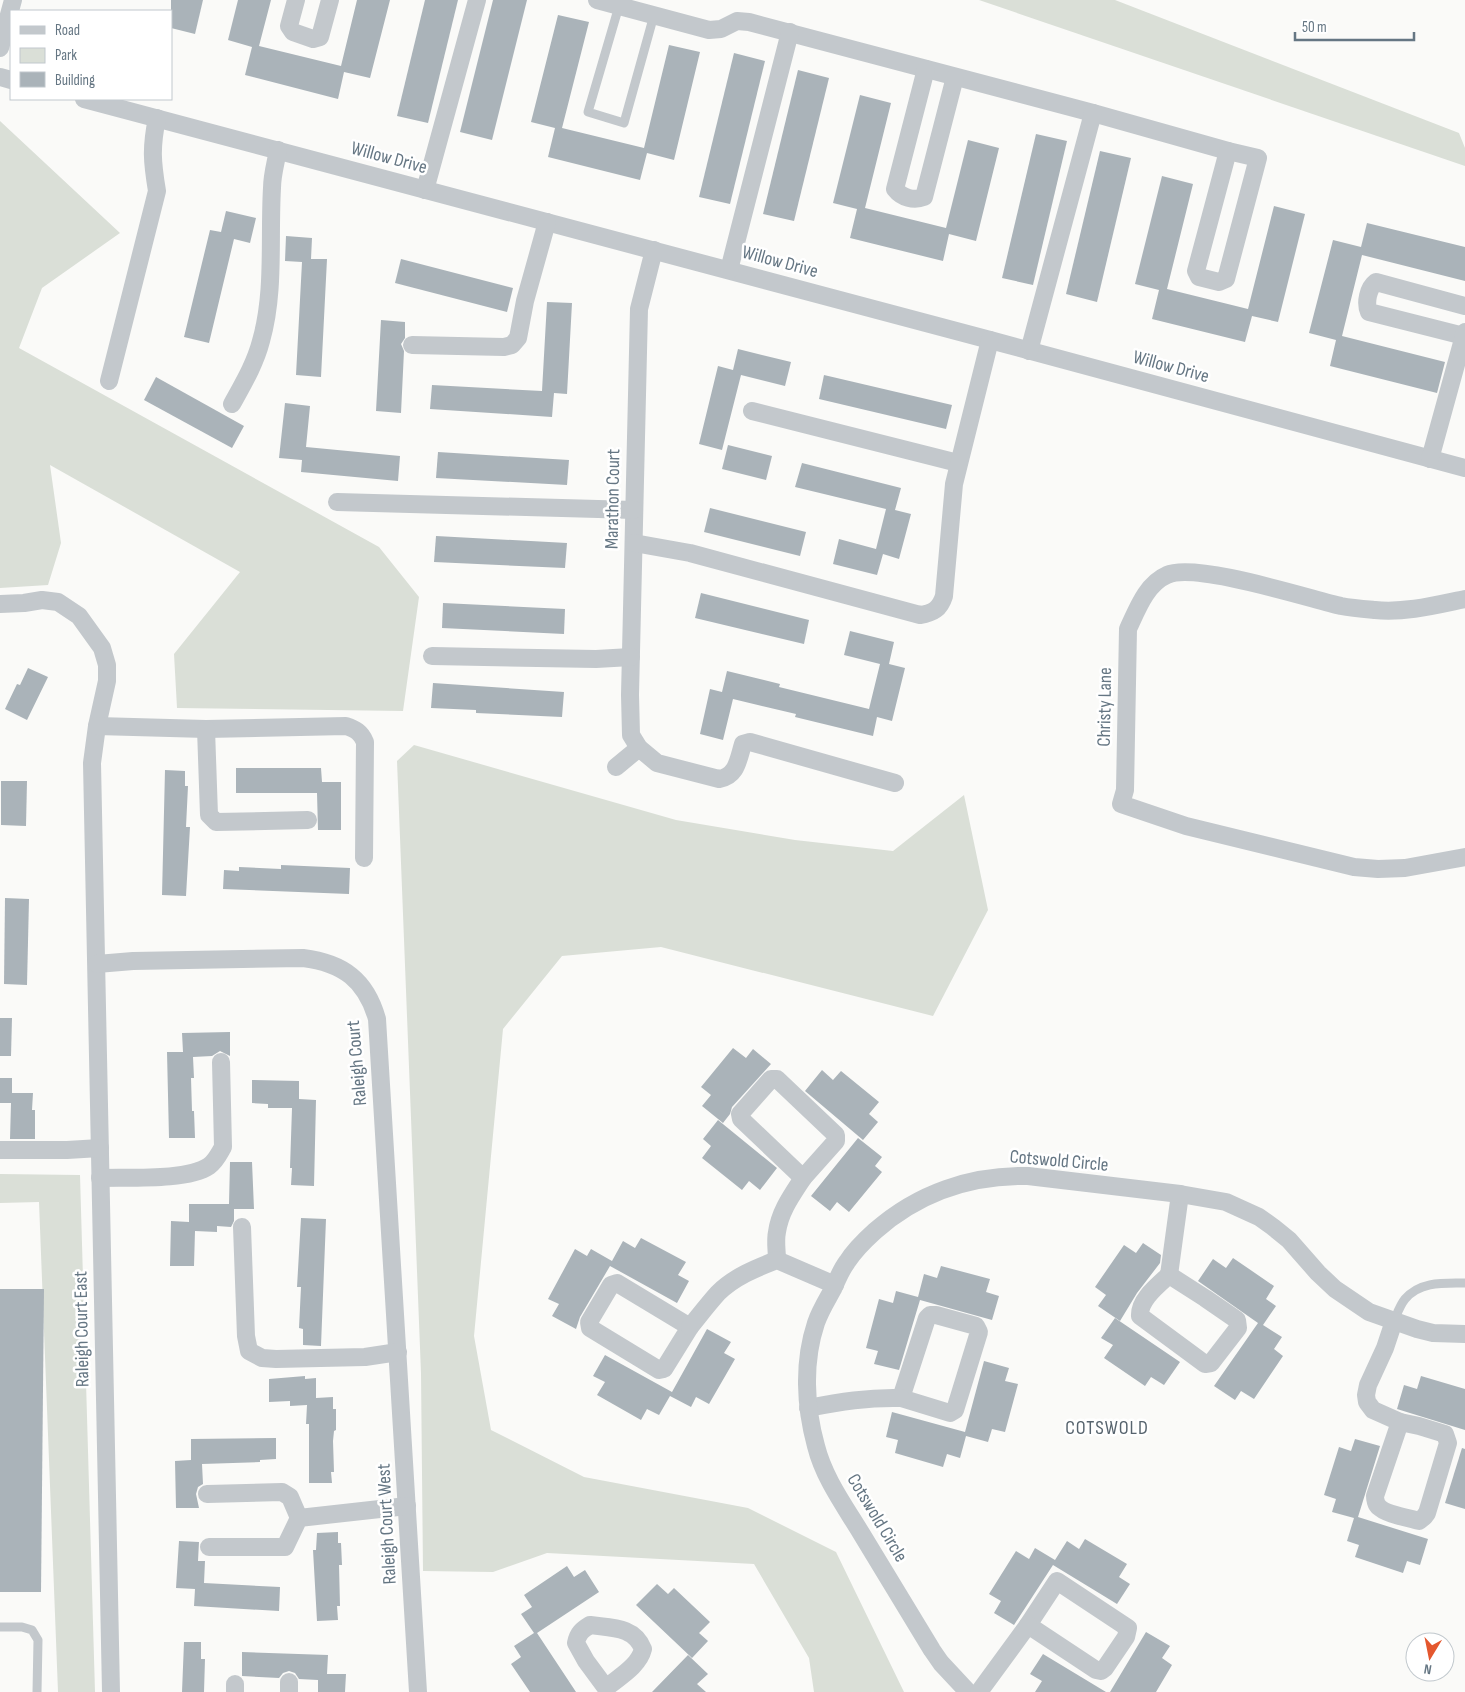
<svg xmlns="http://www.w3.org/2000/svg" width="1465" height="1692" font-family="'Sofia Sans Condensed',sans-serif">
<rect width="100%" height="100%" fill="#fafaf8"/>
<g fill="#dadfd7">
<polygon points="979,0 1115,0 1459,133 1465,148 1465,166"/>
<polygon points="0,121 120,233 42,288 19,348 379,547 419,597 403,711 177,708 174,654 240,572 50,465 61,543 48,585 0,588"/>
<polygon points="414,745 676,820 795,840 893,851 964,795 988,910 933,1016 661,947 562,956 503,1029 474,1336 491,1430 584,1477 748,1508 836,1552 904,1692 814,1692 809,1658 754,1564 547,1553 493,1572 423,1571 421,1373 397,761"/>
<polygon points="0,1174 80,1175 95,1692 58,1692 39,1202 0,1203"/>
</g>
<g fill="#aab3b9">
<polygon points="171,0 203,0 195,34 171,28"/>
<polygon points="238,0 271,0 259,46 341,66 357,0 390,0 370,78 344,72 338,99 245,75 252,47 228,40"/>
<polygon points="425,0 458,0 428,123 397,116"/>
<polygon points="493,0 527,0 492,140 460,132"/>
<polygon points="558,15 589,22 562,128 644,148 669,45 700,52 674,160 647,153 640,180 548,157 555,128 531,122"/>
<polygon points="734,53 765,61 730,204 699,197"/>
<polygon points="798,70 829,78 794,221 763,214"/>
<polygon points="860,95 891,103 865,208 946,228 968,140 999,148 976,241 949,234 943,261 850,238 857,209 833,203"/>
<polygon points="1036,134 1067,141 1033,285 1002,278"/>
<polygon points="1100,151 1131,158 1097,302 1066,294"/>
<polygon points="1162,176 1193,184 1167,289 1248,309 1274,206 1305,214 1278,322 1252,316 1245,342 1152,319 1159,290 1135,284"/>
<polygon points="226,211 256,218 250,243 234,239 209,343 184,337 210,230 221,232"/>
<polygon points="1367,223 1465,247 1465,281 1362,255 1342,336 1445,362 1437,393 1330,366 1336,340 1309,333 1333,240 1361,247"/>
<polygon points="286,236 312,238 311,259 327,259 321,377 296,375 302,262 285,261"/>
<polygon points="401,259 513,288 507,312 395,283"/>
<polygon points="547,302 572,303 567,394 554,393 552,417 430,409 432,385 542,391"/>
<polygon points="381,320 405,322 405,338 401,344 404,351 401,413 376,411"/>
<polygon points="738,349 791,362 785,386 741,375 722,450 699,444 718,366 733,370"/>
<polygon points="824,375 952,405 946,429 819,399"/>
<polygon points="156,377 244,426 232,448 144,400"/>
<polygon points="285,403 310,406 306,447 400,456 398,481 301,472 302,460 279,458"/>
<polygon points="728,445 772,456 766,480 722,469"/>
<polygon points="438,452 569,460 567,485 436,478"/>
<polygon points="802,463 901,488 895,510 911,514 899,559 883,554 877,575 833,564 839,539 876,549 886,509 795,487"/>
<polygon points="710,508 806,532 800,556 704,532"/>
<polygon points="436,536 567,543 565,568 434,562"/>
<polygon points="701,593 809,620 804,644 695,618"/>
<polygon points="443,603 565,609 564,634 442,628"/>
<polygon points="850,631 894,642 889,664 905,668 892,721 877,717 873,736 795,717 796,714 733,699 723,740 700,734 710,689 722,692 727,671 780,684 779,687 869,709 880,664 844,655"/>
<polygon points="28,668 48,677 27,720 5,709 17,684 20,685"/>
<polygon points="433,683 564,692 562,717 476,713 476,710 431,708"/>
<polygon points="236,768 321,768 322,782 341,782 341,830 318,830 317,793 236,793"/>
<polygon points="165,770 185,771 185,786 188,786 186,827 190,827 186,896 162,895"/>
<polygon points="1,781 27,781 26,826 1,825"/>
<polygon points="281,865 350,868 349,894 223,889 224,870 239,871 239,867 281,869"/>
<polygon points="5,898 29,899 27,985 4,984"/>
<polygon points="0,1018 12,1018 11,1056 0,1056"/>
<polygon points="230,1032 230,1056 220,1051 212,1056 193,1057 194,1078 191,1078 192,1111 194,1111 195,1138 169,1138 167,1052 183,1052 182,1033"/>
<polygon points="733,1048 746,1058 753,1049 771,1064 732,1107 730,1114 723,1123 702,1106 711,1095 701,1087"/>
<polygon points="822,1070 833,1080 841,1071 879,1102 869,1114 878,1122 863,1140 805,1091"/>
<polygon points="0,1078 12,1078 12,1093 33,1093 32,1110 35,1110 35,1139 10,1139 11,1103 0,1103"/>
<polygon points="252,1080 299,1081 299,1099 316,1100 314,1186 291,1185 292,1168 290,1168 292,1108 268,1108 268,1104 252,1103"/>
<polygon points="718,1120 777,1168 760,1190 749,1181 742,1190 702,1158 711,1146 703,1139"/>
<polygon points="858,1138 882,1157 875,1166 882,1172 849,1212 837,1202 830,1211 811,1196"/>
<polygon points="230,1162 252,1162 254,1209 234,1209 234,1221 231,1227 217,1226 217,1232 195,1231 194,1266 170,1266 171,1221 189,1222 189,1204 229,1204"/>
<polygon points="301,1218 326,1219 321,1346 303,1345 303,1329 299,1328 301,1287 297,1287"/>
<polygon points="641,1238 686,1262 678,1275 689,1281 677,1303 610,1266 580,1317 576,1329 552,1316 559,1304 548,1299 575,1249 587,1256 591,1249 612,1261 623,1241 635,1248"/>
<polygon points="1143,1243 1161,1255 1160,1263 1137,1293 1120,1321 1098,1306 1106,1295 1095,1287 1124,1245 1136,1253"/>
<polygon points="1233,1258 1274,1286 1266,1299 1276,1306 1263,1325 1282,1337 1274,1349 1283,1356 1254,1399 1241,1391 1235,1400 1214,1386 1258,1323 1198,1281 1213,1259 1226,1268"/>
<polygon points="941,1266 990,1279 986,1292 999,1296 992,1320 920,1300 899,1370 874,1364 878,1351 866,1348 879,1299 893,1303 896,1291 918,1297 924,1274 937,1278"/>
<polygon points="0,1289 44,1289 41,1592 0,1592"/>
<polygon points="1115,1318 1180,1362 1164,1385 1151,1377 1145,1386 1104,1358 1113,1345 1101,1338"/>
<polygon points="707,1329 731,1342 724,1353 735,1359 709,1404 696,1397 691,1407 670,1396 659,1415 647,1409 641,1420 597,1395 605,1382 593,1376 605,1355 672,1392"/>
<polygon points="984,1361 1009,1368 1005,1381 1018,1384 1005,1432 992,1429 988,1442 966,1436 960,1458 947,1454 943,1467 895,1453 898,1440 886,1437 892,1412 965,1432"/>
<polygon points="305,1376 305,1379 316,1378 316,1398 333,1397 333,1409 336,1409 336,1430 334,1431 333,1441 334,1472 331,1472 332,1483 309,1483 309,1424 306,1424 307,1405 290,1406 290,1401 269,1402 269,1379"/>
<polygon points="1421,1376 1465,1389 1465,1430 1397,1409 1404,1385 1417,1389"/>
<polygon points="276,1438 276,1459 260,1460 260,1462 202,1464 203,1484 198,1487 196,1494 199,1508 176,1508 175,1461 191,1460 191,1439"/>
<polygon points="1355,1439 1380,1446 1358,1517 1428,1539 1420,1565 1407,1561 1403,1573 1355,1557 1359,1545 1347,1541 1354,1518 1332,1512 1336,1499 1324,1495 1339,1447 1351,1451"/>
<polygon points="1462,1448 1465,1449 1465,1509 1445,1503"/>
<polygon points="338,1532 338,1543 341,1543 342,1565 339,1565 340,1606 337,1606 338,1620 317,1621 313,1550 316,1550 317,1533"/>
<polygon points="1085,1539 1127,1564 1119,1577 1130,1584 1117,1604 1053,1565 1014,1625 994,1613 1001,1601 989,1594 1016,1551 1029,1559 1035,1548 1055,1560 1067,1541 1079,1549"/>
<polygon points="179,1541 199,1542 198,1561 205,1561 204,1583 280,1587 279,1611 194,1606 195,1589 176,1588"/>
<polygon points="567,1566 574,1577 585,1570 599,1592 537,1633 576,1692 530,1692 511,1664 521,1657 514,1646 534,1633 521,1614 532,1607 524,1595"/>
<polygon points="657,1584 668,1594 674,1588 710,1622 699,1633 708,1641 692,1658 636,1605"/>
<polygon points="1146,1632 1170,1646 1162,1658 1172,1665 1156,1692 1110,1692"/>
<polygon points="184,1642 201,1642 201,1659 205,1659 204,1692 182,1692"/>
<polygon points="242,1652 328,1655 327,1674 346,1674 345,1692 318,1692 318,1680 299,1679 295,1673 289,1671 283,1673 279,1678 242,1676"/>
<polygon points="1043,1654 1106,1692 1035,1692 1042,1681 1030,1674"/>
<polygon points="688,1655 708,1674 697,1684 706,1692 652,1692"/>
</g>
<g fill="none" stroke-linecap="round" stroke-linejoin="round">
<g stroke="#c3c8cc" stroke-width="9">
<polyline points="619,6 588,112 624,123 654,15"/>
<path d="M1394 1321C1397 1314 1400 1305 1405 1299 1420 1281 1444 1283 1465 1283"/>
<polyline points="0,1627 22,1627 32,1630 38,1640 37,1692"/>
</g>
<g stroke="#c3c8cc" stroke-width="18">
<polyline points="296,0 289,26 293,32 313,39 320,37 330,0"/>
<polyline points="597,0 709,30 721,29 737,21 749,22 1093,113 1228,151"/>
<polyline points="0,48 13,0"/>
<path d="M926 69 895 189C902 198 914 201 924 197L955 77"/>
<polyline points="0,77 11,80"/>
<polyline points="84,99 990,340 1465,468"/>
<polygon points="1228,151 1258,158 1226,279 1219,282 1199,277 1196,271"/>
<polyline points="425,190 477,0"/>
<path d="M654 250 639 309 630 695 631 735 639 748 657 763 719 779C737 776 738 760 743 744L750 742 895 783"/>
<polyline points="729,270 790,32"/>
<path d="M1464 336 1369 312C1365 303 1368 288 1376 282L1465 306"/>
<polyline points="412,345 504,347 512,345 518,338 525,301 547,222"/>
<polyline points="1029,351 1093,113"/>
<path d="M109 381 157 191C152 161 151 148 157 118"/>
<path d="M232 404C243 384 255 364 261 341 275 292 269 239 272 188 272 175 276 162 278 150"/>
<polyline points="752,411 958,463"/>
<polyline points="1430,459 1465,332"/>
<polyline points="337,502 634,510"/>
<path d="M634 543 690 553 920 615C933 613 940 609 944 596L954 484 990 340"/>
<path d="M1465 599C1436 605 1405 613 1375 610 1364 609 1352 608 1341 606 1307 598 1195 562 1167 575 1146 584 1137 610 1128 629L1125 790 1121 804 1186 826 1354 867 1378 869 1405 868 1465 857"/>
<polyline points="0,604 24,603 42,600 58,602 79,616 102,648 107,665 107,681 97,726 92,763 111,1692"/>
<polyline points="432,656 596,659 631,657"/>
<path d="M97 726 206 729 346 726C355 729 361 732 365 742L364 858"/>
<polyline points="206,729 209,815 216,822 308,820"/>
<polyline points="616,767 639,748"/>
<path d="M97 964 133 961 303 958C343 963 366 980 377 1019L418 1692"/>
<polygon points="771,1079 777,1079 836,1135 836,1141 803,1178 741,1119 740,1114"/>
<polyline points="0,1150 67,1150 100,1148"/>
<path d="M100 1178C128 1177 187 1181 209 1166 216 1161 219 1154 223 1147L221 1062"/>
<polyline points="242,1227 246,1336 249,1351 262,1358 276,1359 365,1357 398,1352"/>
<path d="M777 1260C777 1251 775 1241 777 1232 780 1211 792 1195 803 1178"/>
<path d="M1169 1275 1205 1298 1237 1320 1238 1328 1211 1363 1205 1364 1140 1316C1139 1300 1157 1286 1169 1275Z"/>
<polyline points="1169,1275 1180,1194"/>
<polygon points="617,1283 690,1327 664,1369 659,1370 590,1328 589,1322 611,1285"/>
<polygon points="930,1315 936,1315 976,1326 979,1332 955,1410 950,1413 901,1398 927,1318"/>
<polyline points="1394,1321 1385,1348 1368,1385 1366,1395 1367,1402 1373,1410 1400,1422"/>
<path d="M690 1327C699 1316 708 1304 718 1293 734 1277 756 1268 777 1260L835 1285"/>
<path d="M808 1408C839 1402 869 1397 901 1398"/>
<path d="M1400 1422 1419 1426 1445 1434 1448 1443 1427 1513 1424 1517 1419 1521C1409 1518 1385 1514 1379 1507 1376 1505 1375 1499 1375 1496Z"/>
<polyline points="207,1494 282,1492 290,1497 299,1518"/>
<polyline points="209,1547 285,1547 299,1518 407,1506"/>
<polygon points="1057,1581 1128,1628 1126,1637 1105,1668 1101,1671 1096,1670 1028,1625"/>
<path d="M590 1625C611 1628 634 1626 643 1649 639 1666 619 1677 606 1688L586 1661 576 1643C578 1633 582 1630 590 1625Z"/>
<polyline points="289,1682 289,1692"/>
<polyline points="235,1684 235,1692"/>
<path d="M968 1692 941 1663 932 1650C908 1611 885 1572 861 1533 844 1505 824 1478 816 1446 805 1406 803 1362 816 1323 820 1311 827 1300 833 1289 837 1280 841 1270 847 1262 854 1251 865 1240 875 1231 918 1193 971 1175 1028 1176L1180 1194 1226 1202 1259 1217 1273 1227 1289 1240 1318 1273 1335 1289 1369 1312 1417 1329 1433 1333 1465 1334"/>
<polyline points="979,1692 1028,1625"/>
</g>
</g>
<g text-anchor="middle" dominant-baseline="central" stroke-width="5" stroke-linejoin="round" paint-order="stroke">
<g font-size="19" fill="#657683" stroke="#fff">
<text transform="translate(389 158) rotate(15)">Willow Drive</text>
<text transform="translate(780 262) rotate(15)">Willow Drive</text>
<text transform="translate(1171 367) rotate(15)">Willow Drive</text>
<text transform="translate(613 499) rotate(-89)">Marathon Court</text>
<text transform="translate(1105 707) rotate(-89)">Christy Lane</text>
<text transform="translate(357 1063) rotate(-95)">Raleigh Court</text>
<text transform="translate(1059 1161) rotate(5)">Cotswold Circle</text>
<text transform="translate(82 1329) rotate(-91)">Raleigh Court East</text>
<text transform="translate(877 1518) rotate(59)">Cotswold Circle</text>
<text transform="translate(387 1524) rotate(-93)">Raleigh Court West</text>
</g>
<g font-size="20" letter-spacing="1" fill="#57646e" stroke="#fff">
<text x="1107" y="1428">COTSWOLD</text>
</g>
</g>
<rect x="10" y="10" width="162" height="90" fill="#ffffff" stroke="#c1c8cd"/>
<rect x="20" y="26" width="25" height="8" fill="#c3c8cc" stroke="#c1c8cd"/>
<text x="55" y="35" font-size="15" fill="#657683">Road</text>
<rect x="20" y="48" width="25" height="15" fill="#dadfd7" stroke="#c1c8cd"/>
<text x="55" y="60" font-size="15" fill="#657683">Park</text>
<rect x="20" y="72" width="25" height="15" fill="#aab3b9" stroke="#c1c8cd"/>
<text x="55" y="85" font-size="15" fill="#657683">Building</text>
<g transform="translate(1430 1657) rotate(190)"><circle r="24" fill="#ffffff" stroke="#c1c8cd"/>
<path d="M0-4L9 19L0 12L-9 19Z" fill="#e4572e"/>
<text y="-8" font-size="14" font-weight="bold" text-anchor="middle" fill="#657683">N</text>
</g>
<path d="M1295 32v8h119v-8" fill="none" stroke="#657683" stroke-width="2.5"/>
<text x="1302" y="32" font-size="15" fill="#657683" stroke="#ffffff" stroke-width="4" paint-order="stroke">50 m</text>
</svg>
